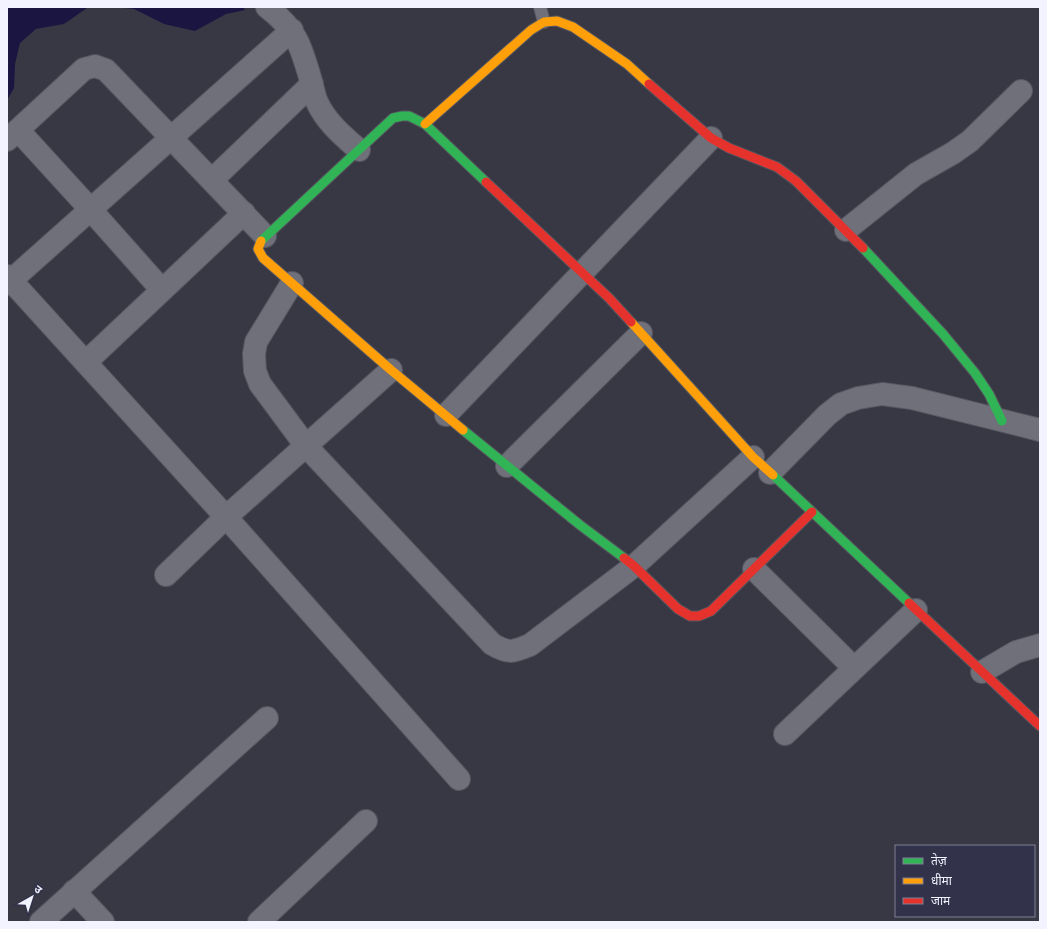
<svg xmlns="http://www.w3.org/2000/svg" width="1047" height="929" font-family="'Fira Sans Condensed','Noto Sans Devanagari',sans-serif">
<rect width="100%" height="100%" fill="#383844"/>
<g fill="#1a1541">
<polygon points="7,7 95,7 87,8 64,24 36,29 20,43 15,64 14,88 7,100"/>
<polygon points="115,7 243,7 245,10 226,14 195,31 164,24 134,9"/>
</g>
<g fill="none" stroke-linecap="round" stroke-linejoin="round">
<g stroke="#575761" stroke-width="14">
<polyline id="lane" points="540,7 544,22"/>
</g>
<g stroke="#575761" stroke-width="24">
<g id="street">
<path d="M267 7C297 30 301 46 311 81 313 88 314 95 317 102 326 122 343 136 359 150"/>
<polyline points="18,130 91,210 162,290"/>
<polyline points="7,140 84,69 95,66 106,70 265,236"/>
<polyline points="212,180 312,84"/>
<polyline points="846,230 916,174 953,153 970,141 1021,91"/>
<polyline points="7,276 226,517 459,779"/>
<path d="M292 283 256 342 254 354 255 371 260 384 306 446 492 644C509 654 513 652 530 645L634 566 753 457"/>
<polyline points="7,284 292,30"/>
<polyline points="86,362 244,213"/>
<polyline points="446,415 711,138"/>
<polyline points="507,466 641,333"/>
<polyline points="770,473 827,415 841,404 858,398 882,394 912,398 1040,430"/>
<polyline points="754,569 854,668"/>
<polyline points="166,575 226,517 391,370"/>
<polyline points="982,672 1016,652 1040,645"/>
<polyline points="785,734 916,610"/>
<polyline points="74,891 103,922"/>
<polyline points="41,922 267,718"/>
<polyline points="259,922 366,821"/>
</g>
</g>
<g stroke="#575761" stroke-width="11">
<g id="fast">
<polyline points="261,241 393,118 402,116 409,116 425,124 486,182"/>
<polyline points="863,248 943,334 975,373 989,394 1002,421"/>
<polyline points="463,430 580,525 624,558"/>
<polyline points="773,475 909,603"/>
</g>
</g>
<g stroke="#575761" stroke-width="11">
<g id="slow">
<polyline points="425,124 531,30 544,22 557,21 573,27 627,64 649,84"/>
<polyline points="261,241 258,249 263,258 391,370 463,430"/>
<polyline points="631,322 753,457 773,475"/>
</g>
</g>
<g stroke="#575761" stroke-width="11">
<g id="jam">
<polyline points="649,84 711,138 729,148 777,167 796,181 863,248"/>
<polyline points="486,182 609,298 631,322"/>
<polyline points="624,558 634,566 678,609 690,616 699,616 711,611 812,512"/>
<polyline points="909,603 1040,726"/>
</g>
</g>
<use href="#lane" stroke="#6f707a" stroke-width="12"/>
<use href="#street" stroke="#6f707a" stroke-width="22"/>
<use href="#fast" stroke="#30b455" stroke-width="9"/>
<use href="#slow" stroke="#ff9f0a" stroke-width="9"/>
<use href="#jam" stroke="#e5322d" stroke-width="9"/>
</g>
<rect width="1047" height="929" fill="none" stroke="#f2f3ff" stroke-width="16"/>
<rect x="895" y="845" width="140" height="72" fill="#32334a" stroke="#7f8092"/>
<rect x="903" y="858" width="20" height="6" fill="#30b455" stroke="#7f8092"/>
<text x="931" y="865" font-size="12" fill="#f2f3ff">तेज़</text>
<rect x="903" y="878" width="20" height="6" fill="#ff9f0a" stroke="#7f8092"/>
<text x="931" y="885" font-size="12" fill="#f2f3ff">धीमा</text>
<rect x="903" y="898" width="20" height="6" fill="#e5322d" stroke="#7f8092"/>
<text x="931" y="905" font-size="12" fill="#f2f3ff">जाम</text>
<g transform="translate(32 897) rotate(39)" stroke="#32334a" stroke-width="3" paint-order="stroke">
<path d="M0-3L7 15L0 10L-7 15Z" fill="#f2f3ff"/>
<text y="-6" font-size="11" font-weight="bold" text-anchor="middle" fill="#f2f3ff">उ</text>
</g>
</svg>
